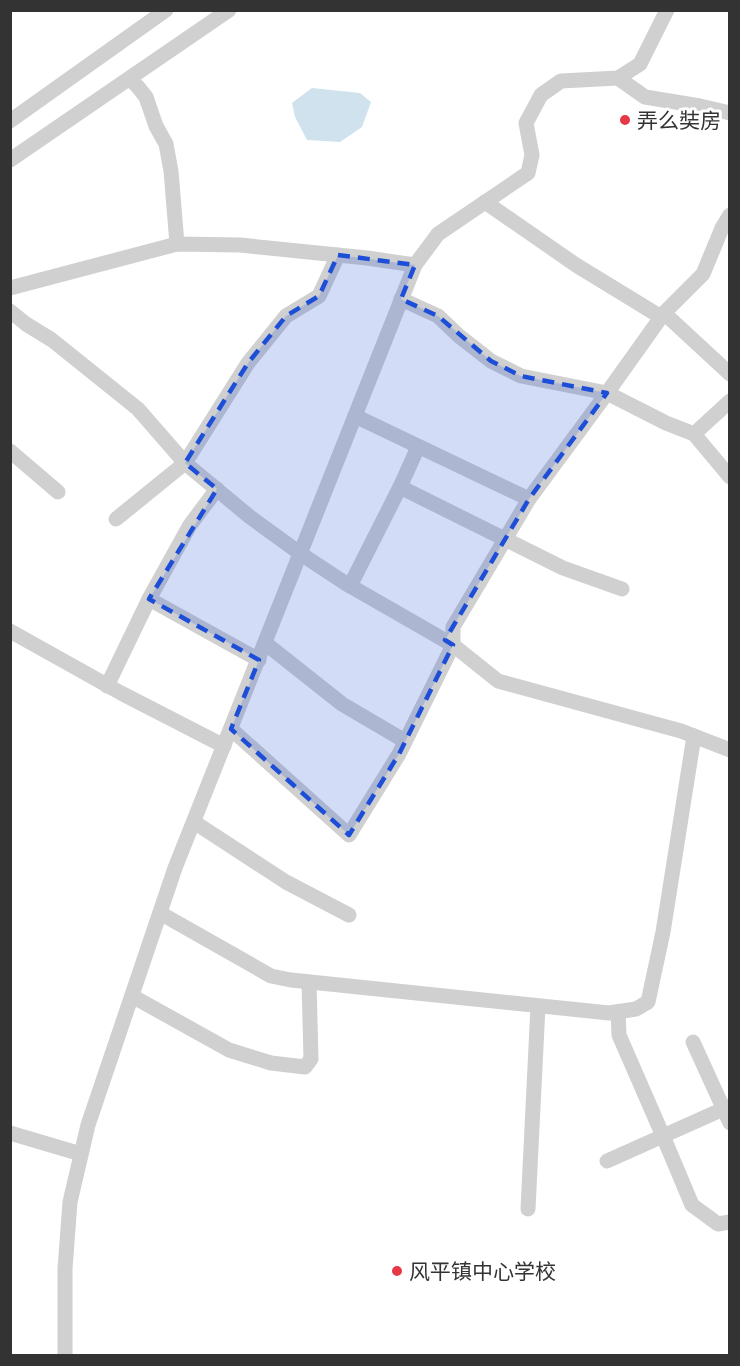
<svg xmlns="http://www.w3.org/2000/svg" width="740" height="1366" font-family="Helvetica,'Noto Sans SC',sans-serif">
<rect width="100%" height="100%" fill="#fff"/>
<polygon fill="#cfe2ee" points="312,88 360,93 371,102 362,127 340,142 307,140 295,117 292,103"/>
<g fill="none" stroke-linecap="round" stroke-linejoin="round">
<g stroke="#d0d0d0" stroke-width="15">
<polyline points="618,78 645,97 700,106 730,113"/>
<polyline points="130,79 138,87 146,97 156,126 166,144 171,171 177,244"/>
<polyline points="10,121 166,10"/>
<polyline points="10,160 229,10"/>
<polyline points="485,202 576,265 661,317"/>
<polyline points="10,288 177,244 240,245 367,258 415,265"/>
<polyline points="401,299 438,316 459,336 491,361 521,376 607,393 666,423 694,434 730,477"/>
<polyline points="10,311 26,324 52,340 138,409 185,463 250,517 301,554 345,583 453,645 498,681 681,731 730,750"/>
<polyline points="664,313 730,374"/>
<polyline points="355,416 529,499"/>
<polyline points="694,434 730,401"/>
<polyline points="10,451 58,492"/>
<polyline points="400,487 563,568 622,589"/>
<polyline points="116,519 185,463 248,363 286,316 319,296 338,255"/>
<polyline points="350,586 400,487 418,447"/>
<polyline points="149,599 259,660"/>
<polyline points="10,631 121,693 224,746"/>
<polyline points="265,643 342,704 405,741"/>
<polyline points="107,686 149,599 190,525 217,489"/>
<polyline points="231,729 349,835 399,754 453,645 453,627 529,499 607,393 664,313 703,274 722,228 730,215"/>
<polyline points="194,822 286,882 349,915"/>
<polyline points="160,913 271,976 291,980 609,1013 636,1009 648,1002 663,932 694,736"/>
<polyline points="132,996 229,1050 271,1063 305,1067 311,1059 309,982"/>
<polyline points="618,1012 619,1035 663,1136 692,1205 718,1224 730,1222"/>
<polyline points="693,1042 730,1123"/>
<polyline points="10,1133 81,1154"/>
<polyline points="607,1161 730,1106"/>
<polyline points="528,1209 538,1006"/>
<polyline points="65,1356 65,1269 70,1202 88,1125 175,868 415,265 438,234 528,173 532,155 526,123 541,95 561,81 618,78 640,64 667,10"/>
</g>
</g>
<path fill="#1d4ed8" fill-opacity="0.2" stroke="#1d4ed8" stroke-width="4.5" stroke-dasharray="12 8" stroke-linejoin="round" d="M338 255 415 265 401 299 438 316 491 361 521 376 607 393 529 499 445 640 453 645 399 754 349 835 231 729 259 660 149 599 217 489 185 463 248 363 286 316 319 296Z"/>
<g fill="#e63946" stroke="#fff" stroke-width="2">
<circle cx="625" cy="120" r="6"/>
<circle cx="397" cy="1271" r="6"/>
</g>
<g text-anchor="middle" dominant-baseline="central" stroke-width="6" stroke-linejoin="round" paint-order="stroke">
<g font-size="21" fill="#333" stroke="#fff" text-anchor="start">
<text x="637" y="120">弄么奘房</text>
<text x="409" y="1271">风平镇中心学校</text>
</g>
</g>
<rect width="740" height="1366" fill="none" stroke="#333333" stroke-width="24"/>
</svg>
